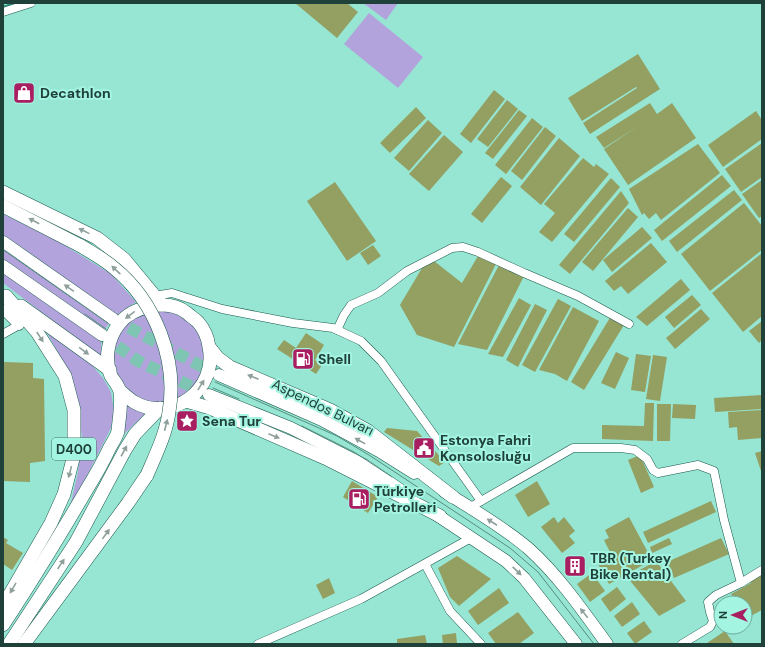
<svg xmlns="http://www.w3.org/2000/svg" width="765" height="647" font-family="'DM Sans',sans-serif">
<rect width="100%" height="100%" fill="#96e6d3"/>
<g fill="#b3a3dc">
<polygon points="363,3 398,3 386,20"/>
<polygon points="369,13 423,57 398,88 344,44"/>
<path d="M3 214 56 240 111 274 136 302C122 311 106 321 102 338 101 344 101 351 101 357L3 283Z"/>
<circle cx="159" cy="357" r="46"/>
<polygon points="45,329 91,364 103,378 111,392 114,411 111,428 69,511 78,472 82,438 78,402 67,369"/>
<polygon points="125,403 146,413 121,437"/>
</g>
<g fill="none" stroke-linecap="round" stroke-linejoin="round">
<polyline stroke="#2d927f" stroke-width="2.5" points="3,7 16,3"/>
</g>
<g fill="#949f62">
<polygon points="295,3 347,3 358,12 337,38"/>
<polygon points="638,54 660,89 590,134 583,123 637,88 636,87 582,121 568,98"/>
<polygon points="494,90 505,99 471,143 460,134"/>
<polygon points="507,100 518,109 488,147 477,139"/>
<polygon points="650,103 657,114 672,103 696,138 628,185 604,149 638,126 604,148 596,137"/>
<polygon points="416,107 426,118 390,153 380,143"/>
<polygon points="519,110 527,116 493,159 485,153"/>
<polygon points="756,111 762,120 762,139 723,167 708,145"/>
<polygon points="532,118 543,127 506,174 495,165"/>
<polygon points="428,120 442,133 409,171 394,158"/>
<polygon points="545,127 556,136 522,180 511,171"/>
<polygon points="444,135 463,152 429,191 409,174"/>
<polygon points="559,138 580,156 541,205 520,187"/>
<polygon points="762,143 762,177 741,192 725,169"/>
<polygon points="698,144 720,173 661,220 656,213 649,219 644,213 642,215 629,189"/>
<polygon points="583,158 594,167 596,164 609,174 552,242 539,232 555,213 544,204"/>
<polygon points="722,175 731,186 662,241 654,230"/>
<polygon points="501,177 512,186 482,223 471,214"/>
<polygon points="611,178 620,187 574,242 564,234"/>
<polygon points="762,180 762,216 759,218 742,194"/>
<polygon points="335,182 376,241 347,261 307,201"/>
<polygon points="734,190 742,200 677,252 669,241"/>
<polygon points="621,191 629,203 570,274 559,265"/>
<polygon points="744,203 762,226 762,250 710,291 681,254"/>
<polygon points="628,208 638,217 593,271 582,262"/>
<polygon points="642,227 652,238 612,272 603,260"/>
<polygon points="651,243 667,262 628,294 621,286 614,291 605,281"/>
<polygon points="373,245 381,256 368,265 360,253"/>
<polygon points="762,253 762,316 743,332 712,293"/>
<polygon points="478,256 496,264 454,347 417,335 400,305 422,268 427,263 434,261 462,283"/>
<polygon points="499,265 524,276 487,350 458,344"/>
<polygon points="681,279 690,290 647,326 636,317"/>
<polygon points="692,295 701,305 674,328 665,317"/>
<polygon points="519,298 531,305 503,357 488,354"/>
<polygon points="558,299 571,306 535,372 522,365"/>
<polygon points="535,304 547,310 518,367 506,360"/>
<polygon points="573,307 599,321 567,381 555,374 539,370"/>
<polygon points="701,309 710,319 675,349 666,338"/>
<polygon points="611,316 624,325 584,390 571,382"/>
<polygon points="762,321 762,340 759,343 749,331"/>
<polygon points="306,333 324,345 315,360 322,365 316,374 277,349 284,340 296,348"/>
<polygon points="616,352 629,358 615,389 601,383"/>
<polygon points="636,354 651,356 645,392 631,390"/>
<polygon points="653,355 667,357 660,401 646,399"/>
<polygon points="3,362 33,363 33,378 44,379 45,461 30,463 30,482 3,481"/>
<polygon points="762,395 762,409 715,412 714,398"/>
<polygon points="645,403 654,403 653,441 602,439 602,425 644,426"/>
<polygon points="657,404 671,404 670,441 657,441"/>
<polygon points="673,404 696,405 695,419 672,418"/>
<polygon points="762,410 762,438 738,440 737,427 729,428 728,412"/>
<polygon points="387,428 417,431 445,462 439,466 384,432"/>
<polygon points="762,451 762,474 755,453"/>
<polygon points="640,455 654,487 641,493 628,460"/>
<polygon points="352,481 378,497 368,513 343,497"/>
<polygon points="537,481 550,504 528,517 515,495"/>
<polygon points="711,501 716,512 648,543 643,532"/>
<polygon points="554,517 558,523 564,517 575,531 569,536 575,543 562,553 541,527"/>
<polygon points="629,517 652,560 609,584 597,562 611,554 604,540 609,538 605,530"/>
<polygon points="3,537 8,540 6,543 23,553 12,570 3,564"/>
<polygon points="669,538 672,544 652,553 650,547"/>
<polygon points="721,538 729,554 674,578 667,562"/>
<polygon points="457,556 491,579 459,606 450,597 438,568"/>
<polygon points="580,556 586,565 570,576 564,567"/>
<polygon points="656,561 686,601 659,616 627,577"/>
<polygon points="762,571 762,610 745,619 745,603 736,603 731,594 751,583 749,578"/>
<polygon points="592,573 605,591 590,602 577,584"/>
<polygon points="329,578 335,593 323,599 316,585"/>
<polygon points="617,587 626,599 610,612 601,599"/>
<polygon points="499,588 509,603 478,625 468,611"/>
<polygon points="632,602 640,614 622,627 614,616"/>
<polygon points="518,612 534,633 519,644 496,644 488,633"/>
<polygon points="644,621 652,632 635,644 627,633"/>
<polygon points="725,631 734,644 707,644 707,643"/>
<polygon points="456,633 457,644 443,644 442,635"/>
<polygon points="425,635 427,644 397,644 397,639"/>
</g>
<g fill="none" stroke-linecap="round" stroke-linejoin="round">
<g stroke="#7ec5b4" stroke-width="12" stroke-dasharray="12 6" stroke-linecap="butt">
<polyline points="113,319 216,374"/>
<polyline points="103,336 138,361 207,394"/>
</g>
<g stroke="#1a594d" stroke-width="9">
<g id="minor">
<polyline points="3,12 31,3"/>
<polyline points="154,296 172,293 222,309 293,323 333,328 361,341 381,361 481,501"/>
<polyline points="337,330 344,315 351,305 378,293 407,271 452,248 463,247 478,252 524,273 578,296 629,324"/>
<polyline points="3,334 19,325"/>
<polyline points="469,508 573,448 621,448 635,450 647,459 653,470 658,473 698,465 714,471 724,520 741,583 716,595 708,602 710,612 713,621 710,627 682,644"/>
<polyline points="425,564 450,611 481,644"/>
<polyline points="741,583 762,570"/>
<polyline points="258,644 361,599 471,538"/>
</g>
</g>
<g stroke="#1a594d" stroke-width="11">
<polyline id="tertiary" points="3,309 19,325"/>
</g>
<g stroke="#1a594d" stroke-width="13">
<g id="primary">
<polyline points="3,242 113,319"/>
<polyline points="3,266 102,335"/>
<polyline points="219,375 322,420 379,451 414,473"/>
<polyline points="209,395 291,428 364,465 409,496"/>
<path d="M445 492C472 509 505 528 529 549 559 576 583 611 607 644"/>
<polyline points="431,511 506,561 524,578 576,644"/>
</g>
</g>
<g stroke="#1a594d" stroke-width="14">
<g id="trunk">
<polyline points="3,192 97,238 124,259 162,305"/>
<polyline points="3,206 81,246"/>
<polyline points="21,306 110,370"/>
<polyline points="210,348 218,358 230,367 330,410 368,431 453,497"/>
<polyline points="186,401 210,408 325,458 440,516"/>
<polyline points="3,606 51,523 64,494 74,455 74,410 65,376 37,332 6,296"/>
<path d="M3 625C32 581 60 535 87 489 95 476 103 462 110 447 113 442 117 436 118 431 119 419 122 403 120 392 119 386 114 381 111 376 104 359 108 338 119 324 133 306 168 298 187 313 190 316 195 319 198 322 204 329 208 338 209 347 218 389 172 424 134 402 129 399 124 394 120 391"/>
<polyline points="9,644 76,542 125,450 135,434 160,408"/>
<polyline points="24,644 128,503 147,475"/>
</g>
</g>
<use href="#minor" stroke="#fff" stroke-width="8"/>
<use href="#tertiary" stroke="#fff" stroke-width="10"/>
<use href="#primary" stroke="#fff" stroke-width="12"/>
<use href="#trunk" stroke="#fff" stroke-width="13"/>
<g stroke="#568e81" stroke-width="1">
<polyline points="3,249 108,323"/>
<polyline points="85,314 106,329"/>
<polyline points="215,382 337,436 369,455 510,548 538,572 594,644"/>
<polyline points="213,388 239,399"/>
<polyline points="302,426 354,452 392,477"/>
</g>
<g stroke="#1a594d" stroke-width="14" stroke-linecap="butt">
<path id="trunk-bridge" d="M81 246C92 253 104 259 114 268 155 301 178 360 169 412 166 434 156 454 147 475"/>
</g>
<use href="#trunk-bridge" stroke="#fff" stroke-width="13"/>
</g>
<defs><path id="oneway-solid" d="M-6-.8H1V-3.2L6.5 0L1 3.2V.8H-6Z"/></defs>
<g fill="#8fa09c">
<use href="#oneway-solid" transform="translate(34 221) rotate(-152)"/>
<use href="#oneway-solid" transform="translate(84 231) rotate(-154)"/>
<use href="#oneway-solid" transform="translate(116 270) rotate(-137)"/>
<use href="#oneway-solid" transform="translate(69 288) rotate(-145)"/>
<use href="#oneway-solid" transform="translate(130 315) rotate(143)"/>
<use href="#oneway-solid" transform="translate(40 337) rotate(57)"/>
<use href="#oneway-solid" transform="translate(84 351) rotate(36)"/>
<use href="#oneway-solid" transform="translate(253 377) rotate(-157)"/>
<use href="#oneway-solid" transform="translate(201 385) rotate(-58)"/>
<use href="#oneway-solid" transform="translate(166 425) rotate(-76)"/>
<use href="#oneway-solid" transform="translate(274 436) rotate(23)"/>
<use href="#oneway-solid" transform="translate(360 441) rotate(-151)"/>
<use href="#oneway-solid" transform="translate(124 451) rotate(-61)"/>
<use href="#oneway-solid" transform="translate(70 472) rotate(104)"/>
<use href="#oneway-solid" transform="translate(492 522) rotate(-147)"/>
<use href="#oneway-solid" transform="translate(106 534) rotate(-54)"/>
<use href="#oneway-solid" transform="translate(61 564) rotate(-56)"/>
<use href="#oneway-solid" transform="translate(517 571) rotate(43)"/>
<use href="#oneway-solid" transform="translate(13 588) rotate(120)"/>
<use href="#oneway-solid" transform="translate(584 613) rotate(-128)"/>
</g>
<defs>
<g id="shop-square" transform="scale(1.15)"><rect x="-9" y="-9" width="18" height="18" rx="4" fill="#a81e61" stroke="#a3f4e0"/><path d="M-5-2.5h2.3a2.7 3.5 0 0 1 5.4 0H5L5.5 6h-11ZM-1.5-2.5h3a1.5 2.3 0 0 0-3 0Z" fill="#fff"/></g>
<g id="fuel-square" transform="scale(1.15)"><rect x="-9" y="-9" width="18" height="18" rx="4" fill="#a81e61" stroke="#a3f4e0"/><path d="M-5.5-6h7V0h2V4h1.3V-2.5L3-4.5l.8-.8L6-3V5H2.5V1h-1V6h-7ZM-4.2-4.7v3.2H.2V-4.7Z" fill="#fff"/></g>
<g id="sight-square" transform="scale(1.15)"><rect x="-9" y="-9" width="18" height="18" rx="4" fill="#a81e61" stroke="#a3f4e0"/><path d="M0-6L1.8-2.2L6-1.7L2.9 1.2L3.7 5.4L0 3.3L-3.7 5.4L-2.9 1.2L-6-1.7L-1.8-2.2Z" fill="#fff"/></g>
<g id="civic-square" transform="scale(1.15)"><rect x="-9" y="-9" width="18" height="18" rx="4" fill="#a81e61" stroke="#a3f4e0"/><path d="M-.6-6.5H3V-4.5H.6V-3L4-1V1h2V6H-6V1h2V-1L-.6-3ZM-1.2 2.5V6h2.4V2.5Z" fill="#fff"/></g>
<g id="building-square" transform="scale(1.15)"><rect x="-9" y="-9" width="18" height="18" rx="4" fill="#a81e61" stroke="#a3f4e0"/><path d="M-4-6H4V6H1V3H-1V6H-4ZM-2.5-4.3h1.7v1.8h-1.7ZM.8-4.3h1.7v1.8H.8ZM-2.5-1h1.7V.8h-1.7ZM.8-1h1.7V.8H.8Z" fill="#fff"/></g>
</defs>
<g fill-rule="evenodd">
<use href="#shop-square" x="24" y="93"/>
<use href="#fuel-square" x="303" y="359"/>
<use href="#sight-square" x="187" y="421"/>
<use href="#civic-square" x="424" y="448"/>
<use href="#fuel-square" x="359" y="499"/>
<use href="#building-square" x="575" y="566"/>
</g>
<g text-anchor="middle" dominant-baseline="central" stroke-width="4" stroke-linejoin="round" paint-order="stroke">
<rect fill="#a3f4e0" stroke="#47776b" stroke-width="1" x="52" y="438" width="44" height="22" rx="3"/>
<g font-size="13" font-weight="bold" fill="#1f4139">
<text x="74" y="449">D400</text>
</g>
<g font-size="14" font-weight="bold" fill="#1f4139" stroke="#a3f4e0" text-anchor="start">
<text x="40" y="93">Decathlon</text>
<text x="318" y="359">Shell</text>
<text x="202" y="421">Sena Tur</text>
<text x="440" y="440">Estonya Fahri<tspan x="440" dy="16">Konsolosluğu</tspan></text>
<text x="374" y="491">Türkiye<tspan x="374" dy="16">Petrolleri</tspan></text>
<text x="590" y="558">TBR (Turkey<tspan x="590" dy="16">Bike Rental)</tspan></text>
</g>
<g font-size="14" fill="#1f4139" stroke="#a3f4e0">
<text transform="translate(323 407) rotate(26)">Aspendos Bulvarı</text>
</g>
</g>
<rect width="765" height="647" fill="none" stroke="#1f4139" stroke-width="8"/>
<g transform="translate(733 615) rotate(270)"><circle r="19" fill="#a3f4e0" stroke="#6eac9d"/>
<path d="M0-3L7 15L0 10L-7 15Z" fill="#a81e61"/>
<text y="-6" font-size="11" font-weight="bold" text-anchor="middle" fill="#1f4139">N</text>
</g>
</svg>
